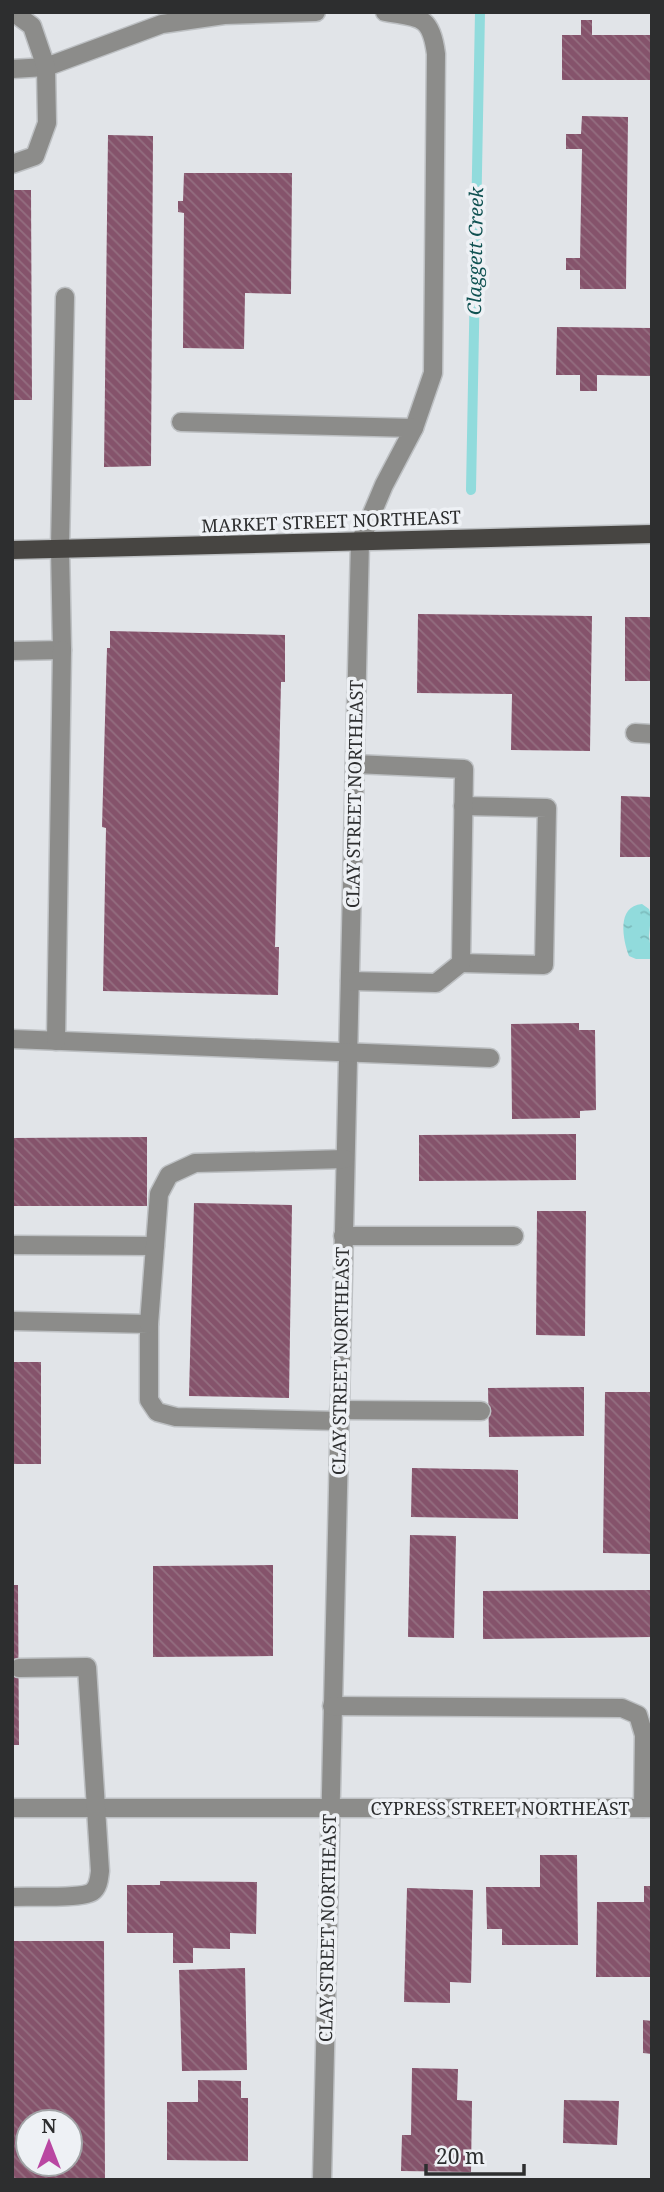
<svg xmlns="http://www.w3.org/2000/svg" width="664" height="2192" font-family="'Noto Serif',serif">
<defs>
<pattern id="water-ripples" width="26" height="14" patternUnits="userSpaceOnUse" patternTransform="scale(1.75)"><rect width="26" height="14" fill="#91dbdc"/><path d="M2 4q2-2 4 0t4 0M15 11q2-2 4 0t4 0" fill="none" stroke="#7dbcbd"/></pattern>
<pattern id="building-back-hatch" width="6" height="6" patternUnits="userSpaceOnUse" patternTransform="scale(1.75)"><rect width="6" height="6" fill="#85536b"/><path d="M-1 5l2 2M0 0l6 6M5-1l2 2" fill="none" stroke="#946e80"/></pattern>
</defs>
<rect width="100%" height="100%" fill="#e1e4e8"/>
<path fill="url(#water-ripples)" d="M642 904 649 909 651 915 649 936 652 959H636L629 956C623 940 616 906 642 904Z"/>
<g fill="none" stroke-linecap="round" stroke-linejoin="round">
<polyline stroke="#91dbdc" stroke-width="10" points="471,490 480,12"/>
</g>
<g fill="url(#building-back-hatch)" fill-rule="evenodd">
<polygon points="581,20 592,20 592,35 652,35 652,80 562,80 562,35 581,35"/>
<polygon points="582,116 628,117 626,289 580,289 580,270 566,270 566,258 580,258 582,149 566,149 566,134 581,134"/>
<polygon points="108,135 153,136 151,466 104,467"/>
<polygon points="184,173 292,173 291,294 245,293 244,349 183,348 184,213 178,212 178,201 183,201"/>
<polygon points="12,190 31,190 32,400 12,400"/>
<polygon points="557,327 652,328 652,376 597,375 597,391 580,391 580,375 556,375"/>
<polygon points="418,614 592,616 590,751 511,750 512,694 417,693"/>
<rect x="625" y="617" width="27" height="64"/>
<polygon points="110,631 285,635 285,682 281,682 275,947 279,947 278,995 103,991 106,828 102,827 107,648 110,648"/>
<polygon points="621,796 652,797 652,857 620,857"/>
<polygon points="579,1023 579,1030 595,1030 596,1110 580,1111 580,1118 512,1119 511,1024"/>
<polygon points="576,1134 576,1180 419,1181 419,1135"/>
<polygon points="147,1137 147,1206 12,1206 12,1138"/>
<polygon points="194,1203 292,1205 289,1398 189,1396"/>
<polygon points="537,1211 586,1211 585,1336 536,1335"/>
<rect x="12" y="1362" width="29" height="102"/>
<polygon points="584,1387 584,1436 489,1437 488,1388"/>
<polygon points="605,1392 652,1392 651,1554 603,1553"/>
<polygon points="412,1468 518,1470 518,1519 411,1517"/>
<polygon points="410,1535 456,1536 454,1638 408,1637"/>
<polygon points="273,1565 273,1656 153,1657 153,1566"/>
<polygon points="12,1585 18,1585 19,1745 12,1745"/>
<polygon points="652,1590 652,1637 483,1639 483,1591"/>
<polygon points="540,1855 577,1855 578,1945 502,1945 502,1929 487,1929 486,1887 540,1887"/>
<polygon points="160,1881 257,1882 256,1934 230,1933 230,1949 193,1948 193,1963 173,1963 173,1933 127,1933 127,1885 160,1885"/>
<polygon points="644,1886 652,1886 650,1977 596,1977 597,1902 644,1902"/>
<polygon points="407,1888 473,1890 471,1983 450,1982 450,2003 404,2002"/>
<path d="M12 1941H104L105 2180H12ZM28 2122H70V2164H28Z"/>
<polygon points="245,1968 247,2070 182,2071 179,1970"/>
<polygon points="643,2020 652,2021 652,2054 643,2053"/>
<polygon points="412,2068 458,2069 457,2100 472,2101 471,2172 401,2171 402,2135 411,2135"/>
<polygon points="198,2080 241,2081 241,2098 248,2098 248,2161 167,2160 167,2102 198,2102"/>
<polygon points="564,2100 619,2101 617,2145 563,2143"/>
</g>
<g fill="none" stroke-linecap="round" stroke-linejoin="round">
<g stroke="#bdc0c3" stroke-width="21">
<g id="minor">
<path d="M385 12C419 18 431 14 436 54L433 373 414 428"/>
<polyline points="12,69 46,67 162,24 224,15 316,12"/>
<polyline points="12,164 35,156 47,123 46,67 32,26 13,12"/>
<polyline points="181,422 414,428 384,485 360,542 322,2180"/>
<polyline points="12,651 62,650 60,548 65,297"/>
<polyline points="635,733 652,734"/>
<polyline points="461,963 544,965 547,808 463,806"/>
<polyline points="350,981 436,983 461,963 464,769 355,764"/>
<polyline points="12,1039 490,1058"/>
<polyline points="56,1041 62,650"/>
<polyline points="343,1236 514,1236"/>
<polyline points="12,1245 155,1246"/>
<polyline points="12,1321 149,1324 149,1400 157,1412 176,1417 339,1421"/>
<polyline points="149,1324 159,1194 169,1175 195,1163 345,1159"/>
<polyline points="339,1410 481,1411"/>
<polyline points="332,1706 622,1708 638,1715 644,1735 643,1808"/>
<polyline points="12,1808 652,1808"/>
<path d="M12 1897C28 1896 81 1899 92 1892 99 1887 99 1878 100 1871L87 1667 19 1668"/>
</g>
</g>
<g stroke="#bdc0c3" stroke-width="21">
<polyline id="major" points="12,550 652,534"/>
</g>
<use href="#minor" stroke="#8c8c8a" stroke-width="18"/>
<use href="#major" stroke="#474542" stroke-width="18"/>
</g>
<g text-anchor="middle" dominant-baseline="central" stroke-width="7" stroke-linejoin="round" paint-order="stroke">
<g font-size="18" fill="#2d2e2f" stroke="#eef1f5">
<text transform="translate(331 521) rotate(-2)">MARKET STREET NORTHEAST</text>
<text transform="translate(354 794) rotate(-89)">CLAY STREET NORTHEAST</text>
<text transform="translate(340 1361) rotate(-89)">CLAY STREET NORTHEAST</text>
<text x="500" y="1808">CYPRESS STREET NORTHEAST</text>
<text transform="translate(327 1928) rotate(-89)">CLAY STREET NORTHEAST</text>
</g>
<g font-size="19" font-style="italic" fill="#105252" stroke="#eef1f5">
<text transform="translate(475 251) rotate(-89)">Claggett Creek</text>
</g>
</g>
<rect width="664" height="2192" fill="none" stroke="#2d2e2f" stroke-width="28"/>
<g transform="translate(49 2143)"><circle r="33" fill="#eef1f5" stroke="#a1a3a6" stroke-width="2"/>
<path d="M0-5L12 26L0 18L-12 26Z" fill="#b947a2"/>
<text y="-10" font-size="19" font-weight="bold" text-anchor="middle" fill="#2d2e2f">N</text>
</g>
<path d="M426 2164v10h98v-10" fill="none" stroke="#2d2e2f" stroke-width="3.5"/>
<text x="436" y="2164" font-size="21" fill="#2d2e2f" stroke="#eef1f5" stroke-width="5" paint-order="stroke">20 m</text>
</svg>
